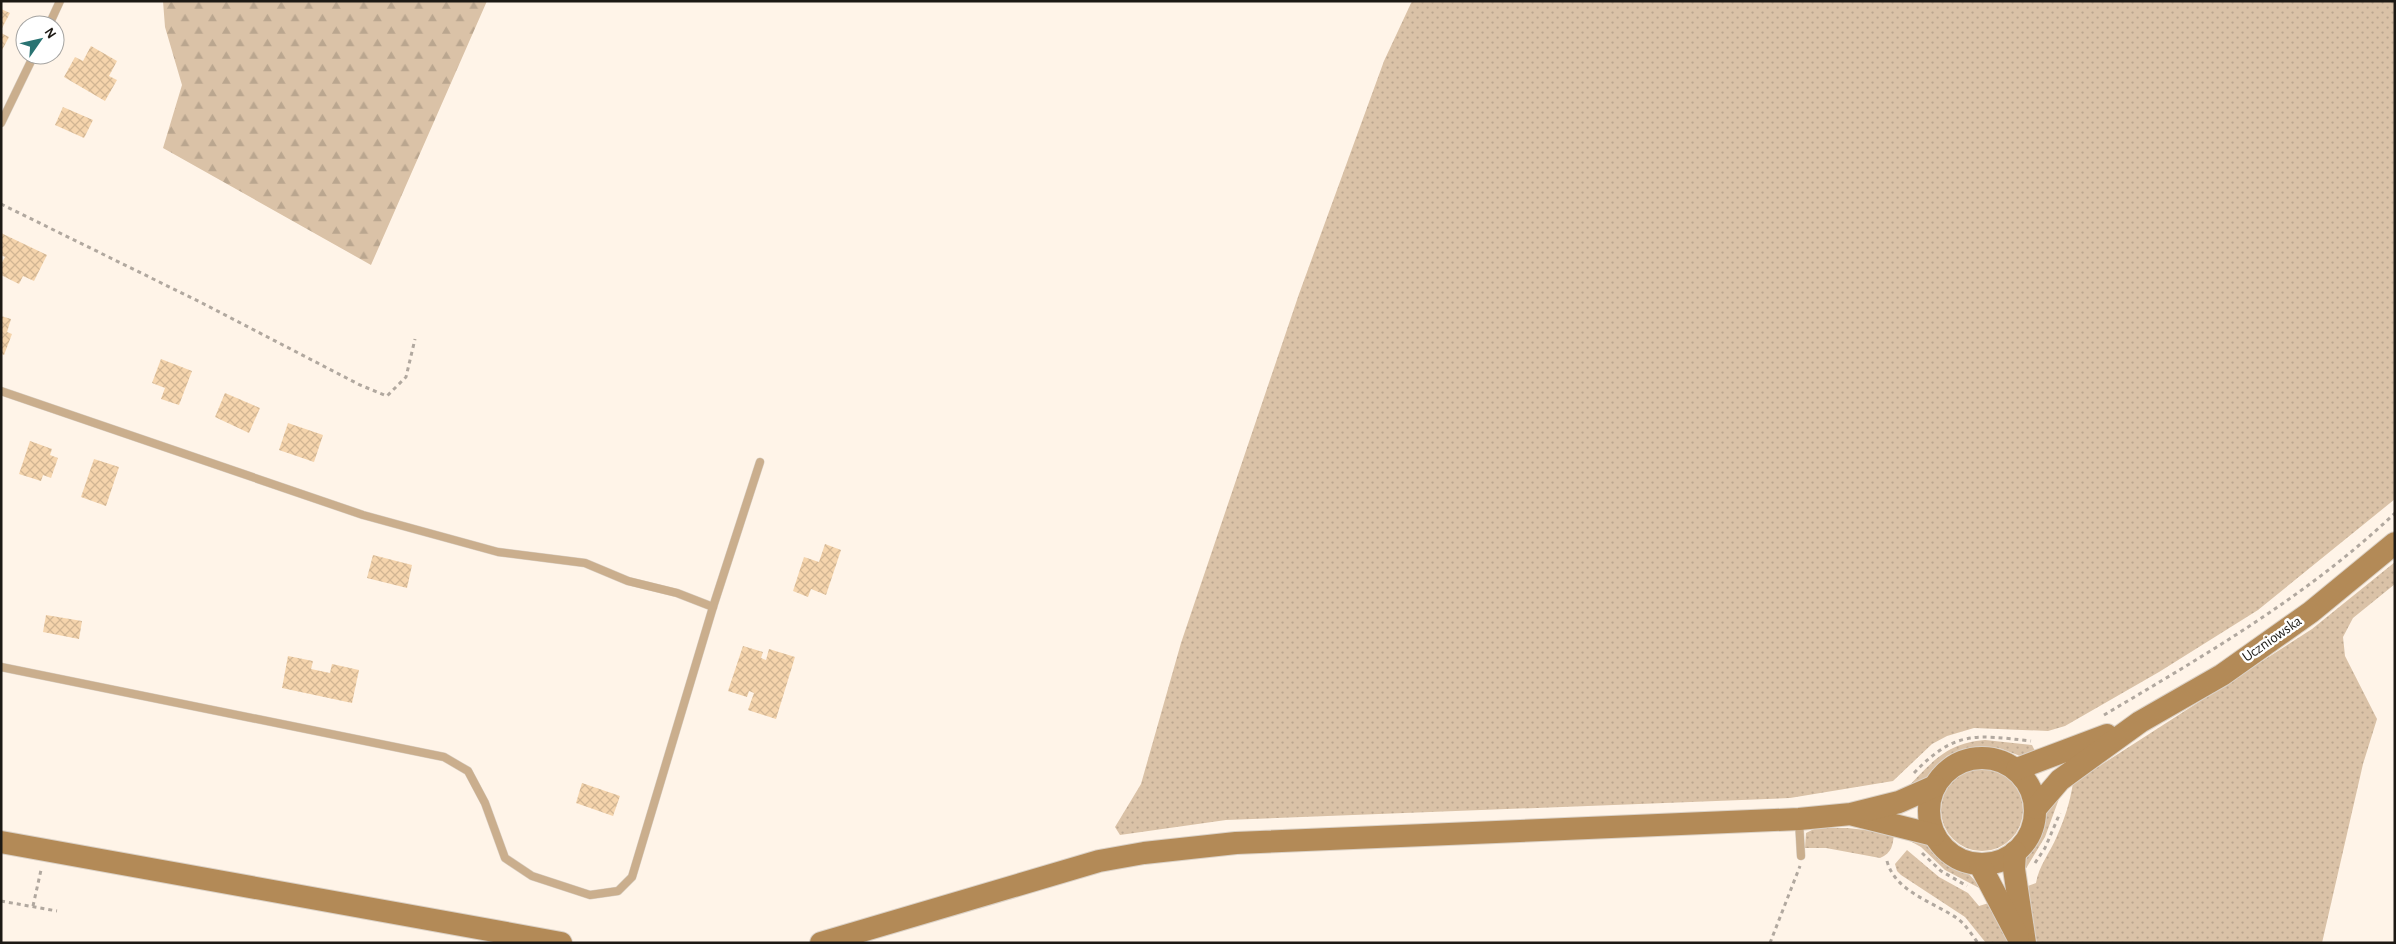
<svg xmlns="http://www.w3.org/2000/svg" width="2396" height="944" font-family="'Alegreya Sans',sans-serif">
<defs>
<pattern id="grass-dots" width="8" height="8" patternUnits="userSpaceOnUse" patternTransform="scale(1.25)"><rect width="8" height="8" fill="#dac2a7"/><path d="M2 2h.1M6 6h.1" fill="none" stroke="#baa68f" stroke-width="1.8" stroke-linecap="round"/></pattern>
<pattern id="forest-firs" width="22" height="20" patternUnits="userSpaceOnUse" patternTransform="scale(1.25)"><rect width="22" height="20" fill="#dac2a7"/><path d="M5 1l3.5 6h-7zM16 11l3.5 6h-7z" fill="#baa68f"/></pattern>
<pattern id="building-cross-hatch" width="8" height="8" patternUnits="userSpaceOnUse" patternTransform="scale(1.25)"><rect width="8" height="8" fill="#f5d4ac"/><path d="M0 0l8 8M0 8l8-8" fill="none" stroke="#d1b593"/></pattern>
</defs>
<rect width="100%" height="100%" fill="#fff4e8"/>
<g fill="url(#grass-dots)">
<polygon points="1412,1 2395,1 2395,499 2258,610 2159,672 2065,726 2048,731 1974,728 1947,736 1932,744 1893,781 1790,798 1226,820 1120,835 1115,827 1141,784 1181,643 1299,294 1384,61"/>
<path d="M2395 562V584L2353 618 2343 637 2345 656 2377 719 2363 764 2322 943H2037L2025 887 2036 883C2039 865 2050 853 2057 836 2065 818 2070 802 2073 783L2312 629Z"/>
<path d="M1985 740 2032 745 2037 755 2023 757 1999 748 1981 747 1964 749 1947 756 1925 779 1905 790C1931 763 1946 743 1985 740Z"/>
<circle cx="1982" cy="810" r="41"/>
<polygon points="2060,796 2045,837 2022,875 2023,863 2037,842 2049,803"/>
<path d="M1816 828H1847L1894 833C1893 845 1892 853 1880 858L1826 848H1805L1806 833Z"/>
<polygon points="1907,834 1928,845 1938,858 1954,868 1969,874 1983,890 1945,870 1921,847 1910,841"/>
<polygon points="1907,850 1939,877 1968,893 1979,906 1992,902 2009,943 1986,943 1965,917 1901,875 1897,871 1895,864"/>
</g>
<polygon fill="url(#forest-firs)" points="163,1 487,1 371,265 163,148 182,85 165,27"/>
<g fill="url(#building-cross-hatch)">
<polygon points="1,9 10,13 1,30"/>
<polygon points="1,33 9,37 1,52"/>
<polygon points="91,46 117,61 109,76 117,80 105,101 64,77 75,57 83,61"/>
<polygon points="63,107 93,120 84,138 55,125"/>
<polygon points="1,233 47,255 34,281 23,276 19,284 1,275 1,264 5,257 1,255"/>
<polygon points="1,316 11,319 7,332 12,334 4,355 1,354"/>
<polygon points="161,359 192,371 179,405 161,399 165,388 152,383"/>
<polygon points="225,393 260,408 249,433 215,417"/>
<polygon points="288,423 323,435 314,462 279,450"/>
<polygon points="30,441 52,449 50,455 58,458 51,478 43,475 41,481 19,474"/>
<polygon points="94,459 119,467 106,506 81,497"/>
<polygon points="825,544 841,550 826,595 811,589 808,597 793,591 804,557 819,562"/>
<polygon points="373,555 412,565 407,588 367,578"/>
<polygon points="46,615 82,621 79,639 43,632"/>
<polygon points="743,646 763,652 761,658 766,660 769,649 795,657 776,719 748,710 754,693 749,691 747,697 728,691"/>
<polygon points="288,656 313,661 311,669 330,673 332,664 359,670 352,703 282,688"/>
<polygon points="582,783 620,796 613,816 576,803"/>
</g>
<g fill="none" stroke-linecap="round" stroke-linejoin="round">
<g stroke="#dbd1c6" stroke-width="9">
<g id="service">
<polyline points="49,25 60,1"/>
<polyline points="1,123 34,55"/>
<polyline points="1,391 363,515 498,552 585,563 628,581 677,593 713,607"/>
<polyline points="1,667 444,757 468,771 485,803 505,858 532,876 590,895 618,891 632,877 713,607 760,462"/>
<polyline points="1799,821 1801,856"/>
</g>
</g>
<g stroke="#dbd1c6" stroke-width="24">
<g id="secondary">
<circle cx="1982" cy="811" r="53"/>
<polyline points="2017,769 2107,735"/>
<polyline points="2036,808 2060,780 2140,722 2222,675 2311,612 2395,543"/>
<polyline points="1854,815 1934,835"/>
<polyline points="1,842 561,943"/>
<polyline points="2015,852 2014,869 2025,943"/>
<polyline points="1980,865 2018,937"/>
<polyline points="821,943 1099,861 1144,853 1236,843 1799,819 1851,814 1899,802 1935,786"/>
</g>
</g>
<g stroke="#b1a89f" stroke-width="3" stroke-dasharray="4 4" stroke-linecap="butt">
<polyline points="1,204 202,303 360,385 387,396 406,377 415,339"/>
<path d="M2104 715C2205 655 2309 595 2395 513"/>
<path d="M1914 773C1955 730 1976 735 2031 741"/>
<polyline points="1922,853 1941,871 1967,886"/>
<path d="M1887 861C1895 892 1934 902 1958 919 1966 925 1972 935 1978 943"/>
<polyline points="2035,863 2045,848 2060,813"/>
<polyline points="1,901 57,911"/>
<polyline points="33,906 41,870"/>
<polyline points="1770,943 1800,866"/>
</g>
<use href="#service" stroke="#caae8d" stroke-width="8"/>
<use href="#secondary" stroke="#b38a57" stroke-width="22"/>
</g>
<g text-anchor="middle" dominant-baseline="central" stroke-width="5" stroke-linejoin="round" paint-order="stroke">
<g font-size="15" fill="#1c1914" stroke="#fff">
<text transform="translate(2272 639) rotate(-35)">Uczniowska</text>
</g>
</g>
<rect width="2396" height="944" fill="none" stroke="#1c1914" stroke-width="5"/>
<g transform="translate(40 40) rotate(56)"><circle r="24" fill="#ffffff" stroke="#a4a3a1"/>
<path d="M0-4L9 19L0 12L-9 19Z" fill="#297372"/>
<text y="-8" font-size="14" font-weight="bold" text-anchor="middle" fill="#1c1914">N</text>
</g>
</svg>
